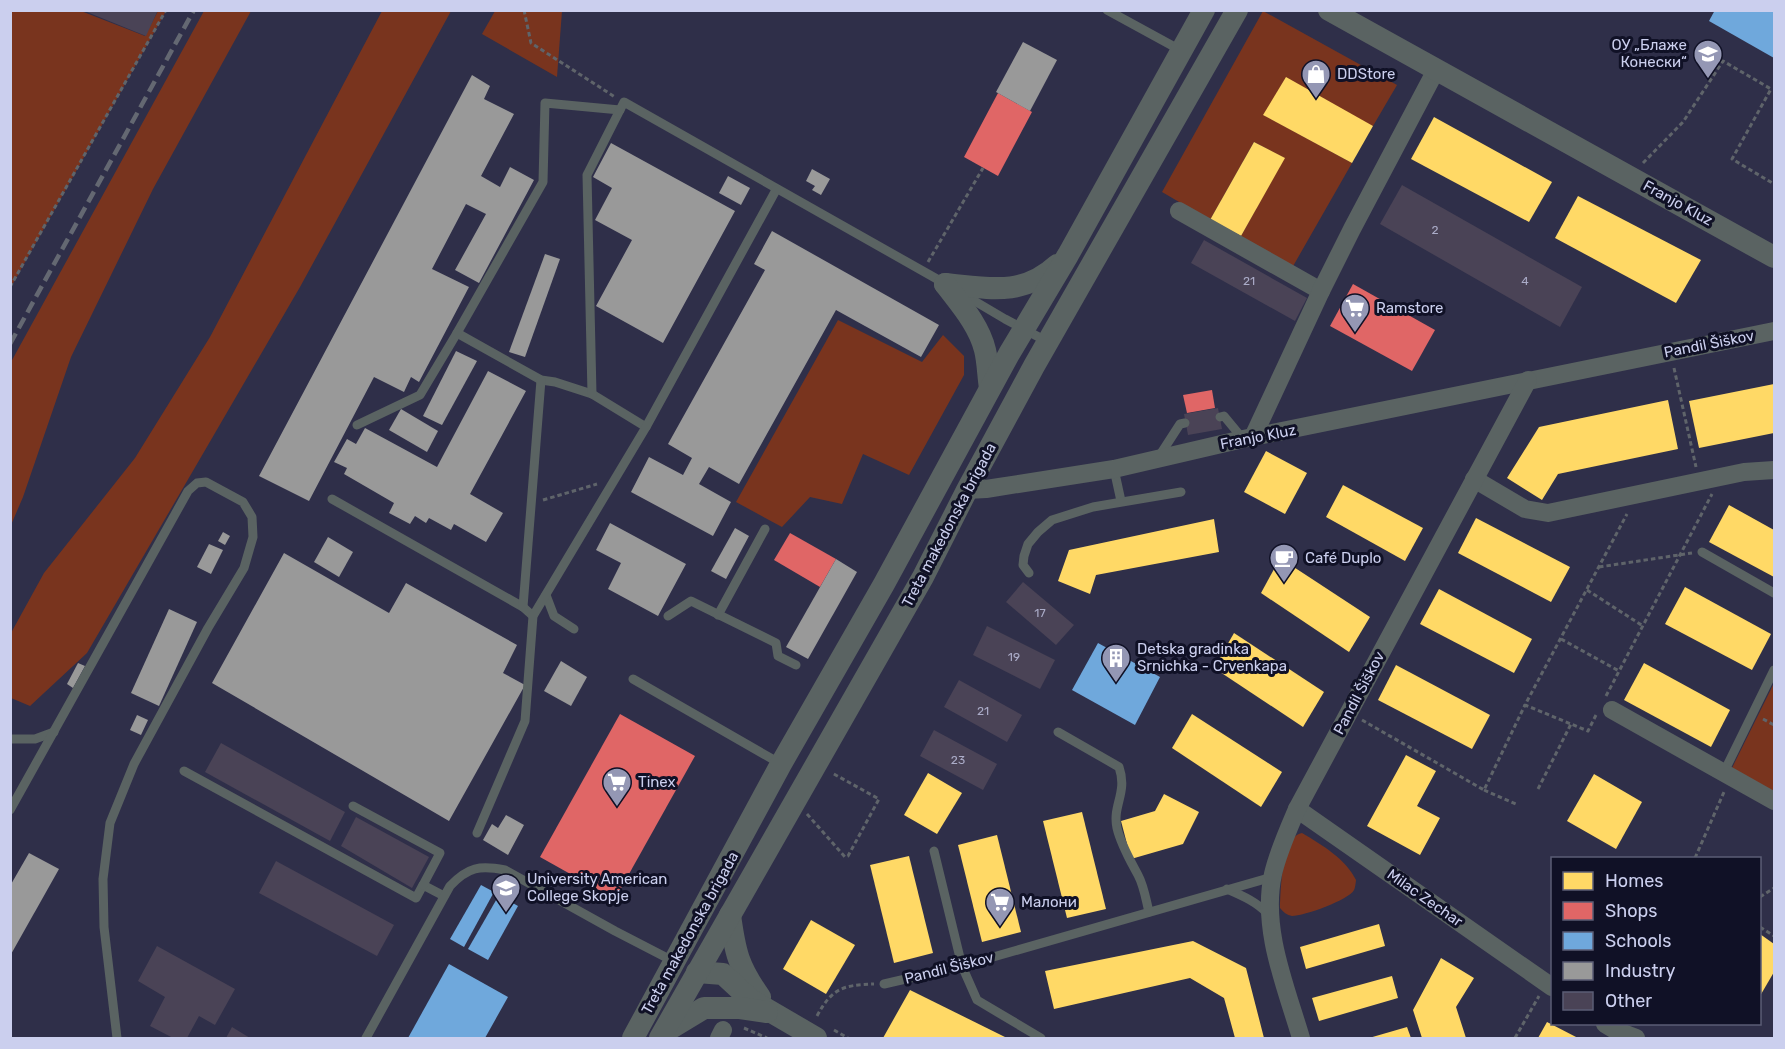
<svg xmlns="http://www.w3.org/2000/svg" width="1785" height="1049" font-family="Rubik,sans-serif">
<rect width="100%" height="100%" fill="#2f2f49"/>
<g fill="#79341e">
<polygon points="11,11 81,11 145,36 158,11 166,11 11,287"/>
<polygon points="204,11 251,11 153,189 71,357 23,497 11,525 11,362"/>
<polygon points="382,11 451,11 300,287 87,653 30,706 11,698 11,633 44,573 135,458 210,337"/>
<polygon points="495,11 562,11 557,77 482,34"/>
<polygon points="1263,11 1397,85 1373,126 1264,115 1352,163 1292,268 1241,240 1241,236 1284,158 1254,142 1210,220 1162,192"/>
<polygon points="838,320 922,362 943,335 964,356 964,375 909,475 863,454 842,504 810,497 782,527 736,502"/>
<polygon points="1774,683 1774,794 1731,770"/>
<path d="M1302 833C1322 845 1346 859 1356 880 1356 881 1355 889 1354 890 1349 900 1304 916 1292 916 1287 915 1283 912 1280 908 1281 891 1281 836 1302 833Z"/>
</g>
<g fill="#ffd966">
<polygon points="1286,77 1373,126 1352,163 1263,115"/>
<polygon points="1434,117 1552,182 1529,222 1411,159"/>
<polygon points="1254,142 1285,158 1241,236 1210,220"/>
<polygon points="1578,196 1701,260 1676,303 1555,238"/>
<polygon points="1774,384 1774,433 1699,448 1689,401"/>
<polygon points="1668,400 1678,449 1558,474 1542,500 1507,478 1539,427"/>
<polygon points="1266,451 1307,473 1285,514 1244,492"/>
<polygon points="1343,485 1423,528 1405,561 1326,517"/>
<polygon points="1729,505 1774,530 1774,577 1709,542"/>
<polygon points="1476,518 1570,567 1551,602 1458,553"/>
<polygon points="1214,519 1219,552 1096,575 1090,594 1058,581 1069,550"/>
<polygon points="1280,558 1370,617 1349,652 1261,593"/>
<polygon points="1685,587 1771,634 1752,670 1665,624"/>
<polygon points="1439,589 1532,639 1514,673 1420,624"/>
<polygon points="1234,633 1324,692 1303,727 1214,668"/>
<polygon points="1644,663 1730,710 1711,747 1624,700"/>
<polygon points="1396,665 1490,715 1472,749 1378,700"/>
<polygon points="1192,714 1282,772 1261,807 1172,748"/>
<polygon points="1406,755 1436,771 1417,806 1440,818 1420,855 1367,826"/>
<polygon points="928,773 962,793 937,834 904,815"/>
<polygon points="1594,774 1642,802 1616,849 1567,821"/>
<polygon points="1164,794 1199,812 1183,844 1131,859 1121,821 1155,811"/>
<polygon points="1082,812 1106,909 1067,918 1043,821"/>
<polygon points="997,835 1021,932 982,942 958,845"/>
<polygon points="909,856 933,953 894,963 870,865"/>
<polygon points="811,920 855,945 826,994 783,969"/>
<polygon points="1379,924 1385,946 1306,969 1300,947"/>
<polygon points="1760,934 1774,944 1774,972 1760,996"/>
<polygon points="1193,941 1246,968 1264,1038 1235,1038 1224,998 1190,978 1054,1009 1045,971"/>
<polygon points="1441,958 1474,978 1456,1007 1466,1038 1422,1038 1413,1010"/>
<polygon points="1392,976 1398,998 1319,1021 1312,998"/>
<polygon points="910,990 1007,1038 883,1038"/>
<polygon points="1547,1022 1578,1038 1538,1038"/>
<polygon points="1407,1027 1411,1038 1369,1038"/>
</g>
<g fill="#e06666">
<polygon points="998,93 1032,112 998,176 964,157"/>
<polygon points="1353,284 1435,330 1412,371 1330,326"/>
<polygon points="1212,390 1215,408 1187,413 1183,395"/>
<polygon points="790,533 836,559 820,587 774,560"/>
<polygon points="620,714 695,756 615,899 540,857"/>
</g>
<g fill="#6fa8dc">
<polygon points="1715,10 1774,11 1774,58 1709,21"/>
<polygon points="1098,643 1160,677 1135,725 1072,690"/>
<polygon points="481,885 494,892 464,947 450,939"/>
<polygon points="499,895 518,906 488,960 468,949"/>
<polygon points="449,964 508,997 485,1038 408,1038"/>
</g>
<g fill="#999">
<polygon points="1023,42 1057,60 1030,111 996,92"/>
<polygon points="472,75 490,86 484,99 514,114 481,176 500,187 510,167 534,180 479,283 455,270 486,214 466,204 432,269 469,287 419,382 411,377 404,392 374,377 309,501 259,476"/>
<polygon points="611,143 735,211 663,343 596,306 632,240 595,220 612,188 593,177"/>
<polygon points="812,169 830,179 821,195 812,190 815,186 806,181"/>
<polygon points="728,176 750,188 741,205 719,193"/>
<polygon points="772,231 939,325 921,357 836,310 739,484 709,467 699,484 731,502 713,536 631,492 649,457 683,475 692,458 668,444 765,270 754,264"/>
<polygon points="545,254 560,259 525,357 509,352"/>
<polygon points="456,351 477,361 442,425 423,416"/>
<polygon points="488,371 526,391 470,494 503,513 486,542 454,524 451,530 429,518 426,523 415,516 410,524 389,513 394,503 344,474 347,468 334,462 347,439 356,444 365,428 437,467"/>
<polygon points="401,409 438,431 427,452 389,430"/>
<polygon points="610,523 686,564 658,616 608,589 621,563 596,550"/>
<polygon points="735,528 749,536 726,579 711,571"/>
<polygon points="223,532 230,536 225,545 218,541"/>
<polygon points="328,537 353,552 339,577 314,562"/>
<polygon points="209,544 223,550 211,574 197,567"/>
<polygon points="284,553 389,613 406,583 517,645 503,673 525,685 449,821 212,683"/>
<polygon points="836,559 857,572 808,659 786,647"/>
<polygon points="169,609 197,622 159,706 131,693"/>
<polygon points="561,661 587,677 571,706 544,691"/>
<polygon points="78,663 85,666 73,688 67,684"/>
<polygon points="137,715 148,720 141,735 130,730"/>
<polygon points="506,815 524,825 508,855 483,840 492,824 498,828"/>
<polygon points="29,853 59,869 10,956 10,886"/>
</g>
<g fill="#4a4356">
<polygon points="82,10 158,10 146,36"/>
<polygon points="1402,185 1582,287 1560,327 1380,224"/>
<polygon points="1204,240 1307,298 1295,321 1191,263"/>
<polygon points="1218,408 1222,429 1188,435 1184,414"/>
<polygon points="1023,582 1074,625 1056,645 1006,602"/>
<polygon points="987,626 1055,660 1040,689 973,655"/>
<polygon points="959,680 1022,715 1007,742 944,707"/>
<polygon points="934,730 997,764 983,790 920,756"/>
<polygon points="221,743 345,812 330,841 205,772"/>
<polygon points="356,817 429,857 412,888 341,846"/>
<polygon points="276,861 394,925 377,956 259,893"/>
<polygon points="157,946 235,989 215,1025 199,1016 187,1038 173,1038 150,1026 165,997 138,981"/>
<polygon points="232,1027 250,1038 226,1038"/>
</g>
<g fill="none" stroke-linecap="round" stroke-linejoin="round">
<g stroke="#5f646a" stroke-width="3" stroke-dasharray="4.5 3" stroke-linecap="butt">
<polyline points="524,10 531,43 615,97"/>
<polyline points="1643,163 1683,122 1723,61 1771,89 1732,159 1774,184"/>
<polyline points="928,262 983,168"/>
<polyline points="10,287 166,10"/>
<polyline points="1674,368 1696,467"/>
<polyline points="543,500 597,484"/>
<polyline points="1599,567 1692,553"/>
<polyline points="1587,590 1643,626"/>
<polyline points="1561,639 1619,671"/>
<polyline points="1606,696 1712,494"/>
<polyline points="1596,715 1588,731 1525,705 1627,514"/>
<polyline points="1763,719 1774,725"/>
<polyline points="1362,720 1484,790 1525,705"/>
<polyline points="1538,789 1571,724"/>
<polyline points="1484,790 1516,804"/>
<polyline points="807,814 845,857 848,856 879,799 832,773"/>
<polyline points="1695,858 1724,792"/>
<polyline points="1760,897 1774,888"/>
<polyline points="1760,927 1774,936"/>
<path d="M817 1016C832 988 843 985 874 984"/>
<polyline points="744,1028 767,1038"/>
<polyline points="834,1030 848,1038"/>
<polyline points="1515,1038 1539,996"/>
</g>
<g stroke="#5a6362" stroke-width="9">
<polyline points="1107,10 1182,51"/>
<polyline points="620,110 545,103 543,182 457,333 541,380 555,382 592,394 646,427"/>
<polyline points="961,293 1005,319 1048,342"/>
<polyline points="592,394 587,175 624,102 944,283"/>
<polyline points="1220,417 1224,416 1243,439"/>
<polyline points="357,425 420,395 457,333"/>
<polyline points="1158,458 1180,424 1185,423"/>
<polyline points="1114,469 1121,501"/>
<polyline points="332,499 523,607 533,616"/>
<polyline points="1702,552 1774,593"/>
<polyline points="1029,573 1023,565 1024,556 1028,544 1038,532 1052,520 1093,507 1181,492"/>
<polyline points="546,595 554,616 574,629"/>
<polyline points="523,607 541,380"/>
<polyline points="718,615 765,529"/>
<polyline points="668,616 691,601 776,643 778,656 796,665"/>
<polyline points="633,679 781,764"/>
<path d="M1058 732 1119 767C1128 793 1112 805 1117 828 1121 845 1130 860 1138 875 1144 886 1146 900 1149 912"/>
<polyline points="10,739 35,739 54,732"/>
<polyline points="184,771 416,898 423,885 444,896"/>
<polyline points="1724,772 1774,670"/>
<polyline points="353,806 440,853 423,885"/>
<polyline points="10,810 188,491 197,483 206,482 243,502 252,517 253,537 244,568 208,628 134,764 110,823 103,879 104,927 117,1038"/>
<polyline points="477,833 525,721 533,616 646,427 776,190"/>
<polyline points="934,851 962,966 977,1000 1041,1038"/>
<path d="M1227 889C1243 896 1257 902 1268 914"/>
<polyline points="884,984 962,966 1272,877"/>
<path d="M366 1038 450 886C468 867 480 865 505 870L615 931 673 961"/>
</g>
<g stroke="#5a6362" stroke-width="18">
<polyline points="1179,211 1321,291"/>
<polyline points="1253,437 1321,291 1352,229 1436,70"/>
<polyline points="1474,479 1525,509 1548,513 1744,472 1774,470"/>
<polyline points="967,490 986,489 1114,469 1243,439 1774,331"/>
<polyline points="1612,710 1774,801"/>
<polyline points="1297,809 1552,987"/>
<polyline points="1605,1024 1615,1030 1636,1038"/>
<polyline points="719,1038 723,1030"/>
<path d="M1301 1038C1286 987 1261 929 1273 874 1278 852 1288 830 1297 809L1528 380"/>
</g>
<g stroke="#5a6362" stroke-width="22">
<polyline points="1329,10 1774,257"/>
<path d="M945 284C988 288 1022 297 1057 265"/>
<path d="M945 284C960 304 979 325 985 350 988 362 988 376 990 388"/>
<path d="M730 915C735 952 738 966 760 997"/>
<polyline points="697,972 723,974 751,1000 816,1038"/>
<polyline points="666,1031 704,1008 740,1008 767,1012"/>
<polyline points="633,1038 781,764 884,584 1009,354 1068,255 1204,10"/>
<polyline points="660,1038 923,577 967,490 1034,366 1237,10"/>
</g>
<polyline stroke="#646872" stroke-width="4.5" stroke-dasharray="12 6" stroke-linecap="butt" points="10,344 194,10"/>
</g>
<defs>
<g id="school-pin" transform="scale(1.5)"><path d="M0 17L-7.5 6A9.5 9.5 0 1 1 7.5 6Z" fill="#9497b4" stroke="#101126"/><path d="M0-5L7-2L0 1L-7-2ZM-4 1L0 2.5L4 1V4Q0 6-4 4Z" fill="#fff"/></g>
<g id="shop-pin" transform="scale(1.5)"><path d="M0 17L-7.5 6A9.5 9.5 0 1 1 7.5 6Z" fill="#9497b4" stroke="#101126"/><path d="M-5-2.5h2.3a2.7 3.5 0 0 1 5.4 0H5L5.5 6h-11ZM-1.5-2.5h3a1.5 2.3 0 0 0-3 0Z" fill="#fff"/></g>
<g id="supermarket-pin" transform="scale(1.5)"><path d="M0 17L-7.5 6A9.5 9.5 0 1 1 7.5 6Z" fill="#9497b4" stroke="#101126"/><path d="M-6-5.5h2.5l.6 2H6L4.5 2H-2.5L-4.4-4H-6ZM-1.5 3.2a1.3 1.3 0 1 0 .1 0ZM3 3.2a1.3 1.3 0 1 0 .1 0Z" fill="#fff"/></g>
<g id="cafe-pin" transform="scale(1.5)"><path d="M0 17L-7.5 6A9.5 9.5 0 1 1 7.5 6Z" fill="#9497b4" stroke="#101126"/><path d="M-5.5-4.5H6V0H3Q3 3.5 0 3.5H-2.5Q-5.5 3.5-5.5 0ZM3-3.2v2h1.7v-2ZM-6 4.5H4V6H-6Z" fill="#fff"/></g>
<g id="building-pin" transform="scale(1.5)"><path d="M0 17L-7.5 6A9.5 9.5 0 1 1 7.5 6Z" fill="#9497b4" stroke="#101126"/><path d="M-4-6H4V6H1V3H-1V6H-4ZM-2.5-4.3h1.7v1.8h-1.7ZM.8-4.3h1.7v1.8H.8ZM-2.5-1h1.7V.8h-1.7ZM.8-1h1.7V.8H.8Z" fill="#fff"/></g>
<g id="university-pin" transform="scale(1.5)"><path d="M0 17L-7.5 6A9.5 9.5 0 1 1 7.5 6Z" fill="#9497b4" stroke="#101126"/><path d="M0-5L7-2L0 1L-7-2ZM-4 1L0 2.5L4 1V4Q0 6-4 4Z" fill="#fff"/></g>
</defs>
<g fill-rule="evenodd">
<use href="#school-pin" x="1708" y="54"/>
<use href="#shop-pin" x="1316" y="74"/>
<use href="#supermarket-pin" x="1355" y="308"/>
<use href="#cafe-pin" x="1284" y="558"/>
<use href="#building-pin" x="1116" y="658"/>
<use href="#supermarket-pin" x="617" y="782"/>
<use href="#university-pin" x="506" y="888"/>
<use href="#supermarket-pin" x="1000" y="902"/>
</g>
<g text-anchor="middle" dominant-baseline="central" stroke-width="6" stroke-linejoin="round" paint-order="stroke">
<g font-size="12" fill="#abacc8">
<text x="1435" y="230">2</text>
<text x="1249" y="281">21</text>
<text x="1525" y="281">4</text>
<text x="1040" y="613">17</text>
<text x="1014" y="657">19</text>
<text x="983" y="711">21</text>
<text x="958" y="760">23</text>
</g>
<g font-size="15" fill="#cbcfee" stroke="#101126" text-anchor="start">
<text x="1687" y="45" text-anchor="end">ОУ „Блаже<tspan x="1687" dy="17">Конески“</tspan></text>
<text x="1337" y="74">DDStore</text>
<text x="1376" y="308">Ramstore</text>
<text x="1305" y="558">Café Duplo</text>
<text x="1137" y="649">Detska gradinka<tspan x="1137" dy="17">Srnichka - Crvenkapa</tspan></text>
<text x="638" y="782">Tinex</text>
<text x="527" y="879">University American<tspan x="527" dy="17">College Skopje</tspan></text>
<text x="1021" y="902">Малони</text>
</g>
<g font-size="15" fill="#cbcfee" stroke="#101126">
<text transform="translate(1678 203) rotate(29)">Franjo Kluz</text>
<text transform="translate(1709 344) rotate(-11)">Pandil Šiškov</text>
<text transform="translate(1258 437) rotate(-11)">Franjo Kluz</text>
<text transform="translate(949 525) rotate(-62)">Treta makedonska brigada</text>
<text transform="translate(1359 693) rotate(-62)">Pandil Šiškov</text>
<text transform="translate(1425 898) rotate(35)">Milac Zechar</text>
<text transform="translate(690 933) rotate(-61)">Treta makedonska brigada</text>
<text transform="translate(949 968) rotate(-14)">Pandil Šiškov</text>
</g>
</g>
<rect width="1785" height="1049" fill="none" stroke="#cbcfee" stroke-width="24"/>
<rect x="1551" y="857" width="210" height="168" fill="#101126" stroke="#5b5d76" stroke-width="1.5"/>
<rect x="1563" y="872" width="30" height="18" fill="#ffd966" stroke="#5b5d76" stroke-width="1.5"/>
<text x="1605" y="887" font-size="18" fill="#cbcfee">Homes</text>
<rect x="1563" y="902" width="30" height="18" fill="#e06666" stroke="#5b5d76" stroke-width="1.5"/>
<text x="1605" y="917" font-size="18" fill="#cbcfee">Shops</text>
<rect x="1563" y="932" width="30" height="18" fill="#6fa8dc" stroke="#5b5d76" stroke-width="1.5"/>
<text x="1605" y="947" font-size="18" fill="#cbcfee">Schools</text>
<rect x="1563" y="962" width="30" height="18" fill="#999999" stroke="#5b5d76" stroke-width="1.5"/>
<text x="1605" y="977" font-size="18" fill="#cbcfee">Industry</text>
<rect x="1563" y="992" width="30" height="18" fill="#4a4356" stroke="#5b5d76" stroke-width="1.5"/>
<text x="1605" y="1007" font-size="18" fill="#cbcfee">Other</text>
</svg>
